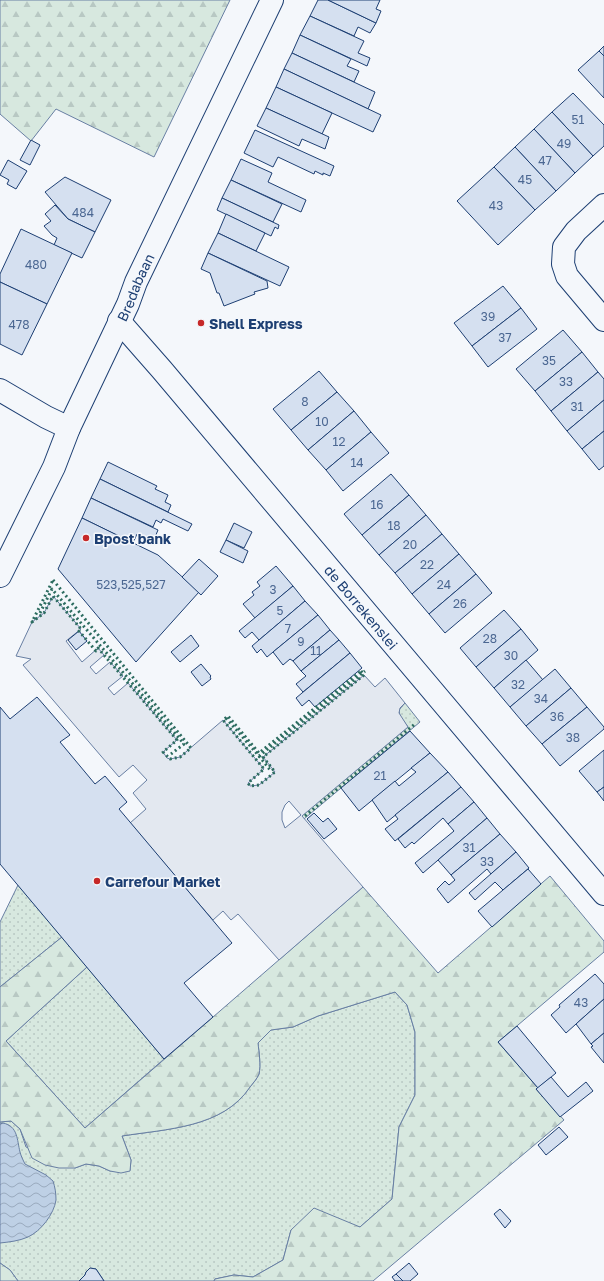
<svg xmlns="http://www.w3.org/2000/svg" width="604" height="1281" font-family="'Golos Text',sans-serif">
<defs>
<pattern id="grass-dots" width="8" height="8" patternUnits="userSpaceOnUse"><rect width="8" height="8" fill="#d7e8df"/><path d="M2 2h.1M6 6h.1" fill="none" stroke="#b8c8c3" stroke-width="1.8" stroke-linecap="round"/></pattern>
<pattern id="forest-firs" width="22" height="20" patternUnits="userSpaceOnUse"><rect width="22" height="20" fill="#d7e8df"/><path d="M5 1l3.5 6h-7zM16 11l3.5 6h-7z" fill="#b8c8c3"/></pattern>
<pattern id="water-waves" width="16" height="10" patternUnits="userSpaceOnUse"><rect width="16" height="10" fill="#bed0e5"/><path d="M0 5q4-4 8 0t8 0" fill="none" stroke="#9aaabe"/></pattern>
</defs>
<rect width="100%" height="100%" fill="#f4f7fb"/>
<g fill="url(#grass-dots)" stroke="#687fa3">
<polygon points="405,703 420,722 304,819 301,816 408,727 400,716 399,710"/>
<polygon points="18,885 62,937 0,987 0,922"/>
<polygon points="87,967 164,1059 85,1128 6,1041"/>
<path d="M395 992 407 1005 415 1032V1095L399 1127 392 1199 360 1227 291 1230 283 1260 253 1277 234 1275 215 1279 214 1281H104L96 1269 90 1268 86 1272 85 1275 79 1281H18L10 1270 0 1263V1122L11 1121 20 1129 26 1147 75 1168 86 1164 99 1166 110 1171 130 1170 131 1160 122 1136C166 1129 223 1128 250 1087 253 1083 257 1079 259 1074 261 1065 259 1053 258 1043L271 1030 293 1027 318 1016Z"/>
</g>
<g fill="url(#forest-firs)" stroke="#687fa3">
<polygon points="0,0 230,0 154,157 56,109 31,141 0,114"/>
<path d="M550 876 604 941V952L498 1042 538 1088 536 1089 564 1120 373 1281H214L215 1279 234 1275 253 1277 283 1260 291 1230 314 1208 360 1227 392 1199 399 1127 415 1095V1032L407 1005 395 992 318 1016 293 1027 271 1030 258 1043C259 1053 261 1065 259 1074 257 1079 253 1083 250 1087 223 1128 166 1129 122 1136L131 1160 130 1171 121 1173 110 1171 99 1166 86 1164 75 1168H59L45 1165 32 1158 20 1129 11 1121 0 1122V987L62 937 87 967 6 1041 85 1128 363 887 438 973Z"/>
<polygon points="0,1263 10,1270 18,1281 0,1281"/>
</g>
<path fill="#e3e8f0" stroke="#687fa3" fill-rule="evenodd" d="M53 596 81 629 66 641 82 662 98 648 104 655 90 667 96 674 110 662 123 676 108 688 114 695 128 683 177 740 163 752 167 758 170 759 180 757 223 720 264 769 248 783 250 786 259 785 275 772 263 757 364 675 375 687 385 678 405 703 400 708 399 713 408 727 302 816 363 887 279 960 238 914 231 920 223 911 213 920 206 912 130 823 146 809 133 793 147 780 133 765 119 777 23 665 31 659 16 656 32 622 44 613ZM289 801 301 815 285 828 282 820V812L285 805Z"/>
<path fill="url(#water-waves)" stroke="#687fa3" d="M3 1123C18 1126 17 1140 20 1152 21 1156 23 1160 25 1164L46 1175 53 1181C55 1187 56 1193 56 1200 54 1214 41 1231 28 1237 19 1241 9 1242 0 1243V1124Z"/>
<g fill="#d5e0f0" stroke="#1d3f73">
<polygon points="318,0 328,0 376,23 370,33 358,27 354,36 310,16"/>
<polygon points="328,0 380,0 376,9 381,11 376,23"/>
<polygon points="310,16 364,41 358,53 370,58 367,66 300,35"/>
<polygon points="300,35 351,59 347,66 359,71 354,82 292,53"/>
<polygon points="604,46 604,56 599,51"/>
<polygon points="599,51 604,56 604,98 578,70"/>
<polygon points="292,53 375,92 368,109 284,69"/>
<polygon points="284,69 381,115 373,132 276,87"/>
<polygon points="276,87 332,113 322,134 266,108"/>
<polygon points="573,93 604,125 604,146 593,156 552,112"/>
<polygon points="266,108 329,137 325,149 302,139 299,146 257,126"/>
<polygon points="552,112 593,156 575,173 534,129"/>
<polygon points="534,129 575,173 556,191 515,147"/>
<polygon points="255,130 334,166 330,176 323,173 323,175 315,171 314,174 278,157 273,167 244,153"/>
<polygon points="31,140 40,145 30,165 20,160"/>
<polygon points="515,147 556,191 535,210 494,167"/>
<polygon points="241,159 272,173 268,182 306,200 301,212 231,180"/>
<polygon points="8,160 27,171 16,189 7,184 9,180 0,175"/>
<polygon points="494,167 535,210 498,245 457,201"/>
<polygon points="65,177 111,200 95,232 68,219 45,192"/>
<polygon points="231,180 282,204 273,222 222,198"/>
<polygon points="222,198 279,225 278,229 275,227 271,236 217,210"/>
<polygon points="55,205 68,219 95,232 82,258 54,245 57,238 52,235 44,226 51,221 45,214"/>
<polygon points="226,214 265,233 256,251 218,233"/>
<polygon points="21,229 72,253 47,304 0,282 0,274"/>
<polygon points="218,233 289,267 280,286 208,253"/>
<polygon points="208,253 267,281 268,288 254,292 255,294 224,306 219,293 217,293 210,273 201,269"/>
<polygon points="0,282 47,304 22,355 0,344"/>
<polygon points="503,286 521,308 472,346 454,323"/>
<polygon points="521,308 537,329 488,367 472,346"/>
<polygon points="563,330 582,352 535,391 516,369"/>
<polygon points="582,352 598,372 551,411 535,391"/>
<polygon points="319,371 337,392 291,430 273,409"/>
<polygon points="598,372 604,379 604,400 567,431 551,411"/>
<polygon points="337,392 354,411 308,450 291,430"/>
<polygon points="604,400 604,431 582,449 567,431"/>
<polygon points="354,411 371,432 326,470 308,450"/>
<polygon points="604,431 604,466 599,470 582,449"/>
<polygon points="371,432 389,453 343,491 326,470"/>
<polygon points="108,462 157,486 155,489 168,495 165,502 171,505 168,512 100,479"/>
<polygon points="391,474 409,495 362,535 344,514"/>
<polygon points="100,479 192,524 188,531 163,519 161,523 156,520 153,527 91,498"/>
<polygon points="409,495 426,515 379,555 362,535"/>
<polygon points="91,498 158,530 153,542 137,534 133,543 82,518"/>
<polygon points="426,515 442,534 395,573 379,555"/>
<polygon points="82,518 158,555 199,592 136,662 58,569"/>
<polygon points="234,523 252,532 244,548 226,540"/>
<polygon points="442,534 459,554 412,594 395,573"/>
<polygon points="226,540 248,551 243,563 220,552"/>
<polygon points="459,554 476,574 429,614 412,594"/>
<polygon points="199,559 218,576 201,595 182,577"/>
<polygon points="276,566 293,586 255,618 243,604 254,595 252,592 260,586 257,582"/>
<polygon points="476,574 492,593 445,633 429,614"/>
<polygon points="293,586 305,601 259,640 252,632 245,638 239,631"/>
<polygon points="305,601 318,615 267,657 261,649 257,653 252,646"/>
<polygon points="504,610 521,629 476,667 460,648"/>
<polygon points="318,615 330,630 293,661 290,659 283,665 273,652"/>
<polygon points="521,629 538,650 494,688 476,667"/>
<polygon points="330,630 339,640 301,671 293,661"/>
<polygon points="79,631 87,641 76,650 68,640"/>
<polygon points="191,635 199,646 180,662 171,652"/>
<polygon points="339,640 350,653 303,692 296,684 306,676 301,671"/>
<polygon points="350,653 362,668 315,707 309,700 302,706 296,698"/>
<polygon points="526,660 543,680 510,707 494,688"/>
<polygon points="201,664 211,676 210,677 211,679 202,686 191,672"/>
<polygon points="555,669 571,688 526,726 510,707"/>
<polygon points="571,688 587,707 542,744 526,726"/>
<polygon points="37,697 70,735 60,742 95,784 105,776 127,802 119,809 232,943 184,983 213,1017 164,1059 0,864 0,707 10,719"/>
<polygon points="587,707 604,727 604,729 560,766 542,744"/>
<polygon points="410,731 430,753 359,811 341,788"/>
<polygon points="604,750 604,787 597,792 579,771"/>
<polygon points="430,753 448,772 387,822 372,800 395,781 399,786 416,772 411,768"/>
<polygon points="448,772 461,787 395,841 385,829 398,819 395,815"/>
<polygon points="461,787 474,802 448,824 443,818 414,844 412,842 405,848 398,839"/>
<polygon points="604,787 604,801 597,792"/>
<polygon points="474,802 487,818 423,873 415,863 454,831 448,824"/>
<polygon points="314,813 323,822 328,818 337,829 324,839 307,819"/>
<polygon points="487,818 500,834 451,875 438,860"/>
<polygon points="500,834 516,852 491,874 487,869 448,903 437,889 445,881 449,885 455,880 451,875"/>
<polygon points="516,852 529,868 503,890 495,882 475,900 469,893"/>
<polygon points="528,869 541,884 492,927 478,911"/>
<polygon points="595,974 604,984 604,999 566,1033 551,1015 560,1007 559,1005"/>
<polygon points="604,999 604,1033 591,1044 576,1024"/>
<polygon points="517,1026 556,1073 538,1088 498,1042"/>
<polygon points="604,1033 604,1063 591,1047 593,1046 591,1044"/>
<polygon points="551,1077 568,1097 586,1082 593,1091 560,1117 536,1089"/>
<polygon points="559,1127 568,1137 546,1155 538,1145"/>
<polygon points="500,1209 511,1221 505,1228 494,1214"/>
<polygon points="409,1263 418,1274 410,1281 403,1281 396,1274"/>
<polygon points="90,1268 96,1269 104,1281 79,1281 85,1275 86,1272"/>
<polygon points="396,1274 403,1281 395,1281 392,1277"/>
</g>
<g fill="none" stroke-linecap="round" stroke-linejoin="round">
<g stroke="#1d3f73" stroke-width="24">
<g id="street">
<polyline points="604,205 576,231 564,247 563,264 567,276 604,320"/>
<path id="s1" d="M119 321 162 370 604 894"/>
<polyline points="0,390 46,417 69,428"/>
</g>
</g>
<g stroke="#1d3f73" stroke-width="24">
<g id="primary">
<path id="s2" d="M0 576 54 467 69 428 128 304 136 282 272 0"/>
</g>
</g>
<use href="#street" stroke="#f4f7fb" stroke-width="22"/>
<use href="#primary" stroke="#f4f7fb" stroke-width="22"/>
<g stroke="#2c6c60" stroke-width="3" stroke-dasharray="2 3" stroke-linecap="butt">
<polygon points="53,580 191,748 180,757 170,759 163,752 177,740 98,648 96,651 79,631 81,629 53,596 44,613 32,622"/>
<polyline points="40,613 52,589 184,744 171,754"/>
<polygon points="361,671 364,675 263,757 275,772 259,785 250,786 248,783 264,769 223,720 228,716 259,753"/>
<polyline points="226,718 259,756 365,671"/>
<polyline points="259,756 271,771"/>
<polyline points="305,816 416,723"/>
</g>
</g>
<g fill="#c62828" stroke="#f4f7fb" stroke-width="1.5">
<circle cx="201" cy="323" r="4"/>
<circle cx="86" cy="538" r="4"/>
<circle cx="97" cy="881" r="4"/>
</g>
<g text-anchor="middle" dominant-baseline="central" stroke-width="3" stroke-linejoin="round" paint-order="stroke">
<g font-size="12" fill="#4b6792">
<text x="578" y="119">51</text>
<text x="564" y="143">49</text>
<text x="545" y="160">47</text>
<text x="525" y="179">45</text>
<text x="496" y="205">43</text>
<text x="83" y="212">484</text>
<text x="36" y="264">480</text>
<text x="488" y="316">39</text>
<text x="19" y="324">478</text>
<text x="505" y="337">37</text>
<text x="549" y="360">35</text>
<text x="566" y="381">33</text>
<text x="305" y="401">8</text>
<text x="577" y="406">31</text>
<text x="322" y="421">10</text>
<text x="339" y="441">12</text>
<text x="357" y="462">14</text>
<text x="377" y="504">16</text>
<text x="394" y="525">18</text>
<text x="410" y="544">20</text>
<text x="427" y="564">22</text>
<text x="131" y="584">523,525,527</text>
<text x="444" y="584">24</text>
<text x="273" y="589">3</text>
<text x="460" y="603">26</text>
<text x="280" y="610">5</text>
<text x="288" y="628">7</text>
<text x="490" y="638">28</text>
<text x="301" y="641">9</text>
<text x="316" y="650">11</text>
<text x="511" y="655">30</text>
<text x="518" y="684">32</text>
<text x="541" y="698">34</text>
<text x="557" y="716">36</text>
<text x="573" y="737">38</text>
<text x="380" y="775">21</text>
<text x="469" y="847">31</text>
<text x="487" y="861">33</text>
<text x="581" y="1002">43</text>
</g>
<g font-size="14" fill="#1d3f73" stroke="#f4f7fb">
<text stroke="none"><textPath href="#s2" startOffset="319">Bredabaan</textPath></text>
<text stroke="none"><textPath href="#s1" startOffset="375">de Borrekenslei</textPath></text>
</g>
<g font-size="14" font-weight="bold" fill="#1d3f73" stroke="#f4f7fb" text-anchor="start">
<text x="209" y="323">Shell Express</text>
<text x="94" y="538">Bpost bank</text>
<text x="105" y="881">Carrefour Market</text>
</g>
</g>
</svg>
